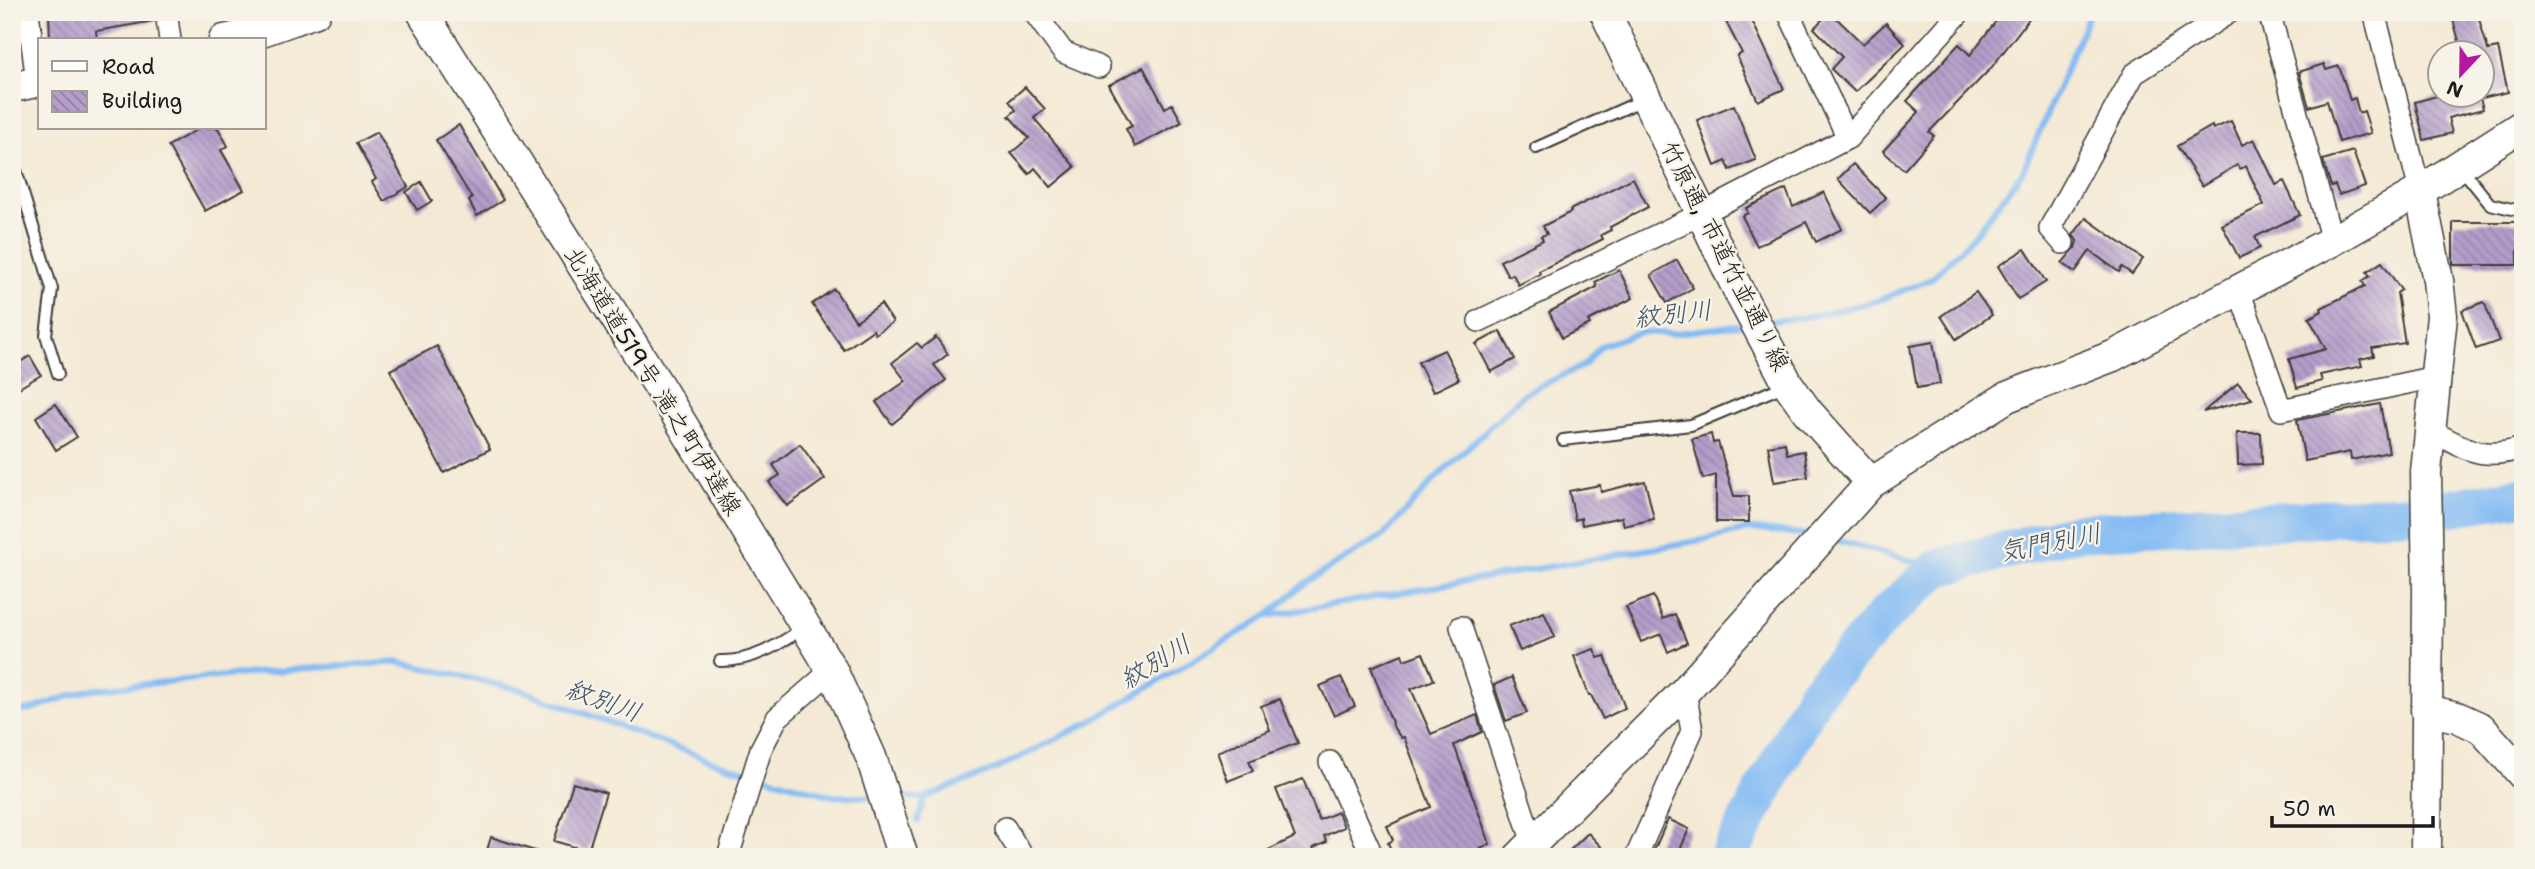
<svg xmlns="http://www.w3.org/2000/svg" width="2535" height="869" font-family="'Shantell Sans','Klee One',sans-serif">
<defs>
<pattern id="building-back-hatch" width="6" height="6" patternUnits="userSpaceOnUse" patternTransform="scale(1.75)"><rect width="6" height="6" fill="#b49dcb"/><path d="M-1 5l2 2M0 0l6 6M5-1l2 2" fill="none" stroke="#927fa4"/></pattern>
</defs>
<rect width="100%" height="100%" fill="#f7f3e8"/>
<filter id="ink" filterUnits="userSpaceOnUse"><feTurbulence type="fractalNoise" baseFrequency=".0143" numOctaves="2"/><feDisplacementMap in="SourceGraphic" scale="14" xChannelSelector="R" yChannelSelector="G"/><feConvolveMatrix kernelMatrix="1 2 1 2 8 2 1 2 1" color-interpolation-filters="sRGB"/></filter>
<filter id="wash" filterUnits="userSpaceOnUse"><feTurbulence type="fractalNoise" baseFrequency=".00686" numOctaves="4" result="noise"/><feDisplacementMap in="SourceGraphic" scale="28" xChannelSelector="R" yChannelSelector="G"/><feGaussianBlur stdDeviation="1.57" result="paint"/><feColorMatrix in="noise" values="0 0 0 0 0 0 0 0 0 0 0 0 0 0 0 0 0 1.4 0 .05"/><feComposite in="paint" operator="in"/></filter>
<g filter="url(#wash)">
<rect width="100%" height="100%" fill="#f4e9d4"/>
<g fill="none" stroke-linecap="round" stroke-linejoin="round">
<g stroke="#83bbf4" stroke-width="6">
<polyline points="1763,322 1814,316 1877,301 1931,279 1975,235 2023,171 2090,12"/>
<polyline points="1832,539 1938,568"/>
<polyline points="1267,616 1708,539 1748,529 1811,535"/>
<polyline points="12,709 26,711 87,690 274,671 398,662 522,690 718,763 832,796 877,797"/>
<polyline points="891,797 924,798 996,769 1090,722 1267,616 1305,583 1384,535 1437,477 1525,393 1585,365 1600,346 1641,332 1670,334 1746,324"/>
<polyline points="918,821 924,798"/>
</g>
<polyline stroke="#83bbf4" stroke-width="38" points="1728,857 1815,694 1885,615 1938,568 2076,532 2413,513 2523,496"/>
</g>
<g id="blocks">
<g fill="url(#building-back-hatch)">
<polygon points="49,12 153,12 154,21 96,31 97,40 50,40"/>
<polygon points="1721,12 1748,12 1784,89 1758,101 1737,56 1742,53"/>
<polygon points="1830,12 1863,44 1886,23 1905,44 1855,92 1831,69 1842,57 1814,28"/>
<polygon points="2003,12 2034,12 1991,68 1929,132 1934,136 1904,170 1883,151 1919,112 1907,101 1959,44 1970,55"/>
<polygon points="2451,12 2477,12 2488,50 2498,48 2508,92 2482,98 2482,52 2462,52"/>
<polygon points="2324,64 2326,70 2339,66 2350,100 2355,98 2359,113 2364,111 2371,133 2339,142 2327,101 2309,107 2299,72"/>
<polygon points="1143,67 1165,108 1172,104 1182,122 1135,147 1126,129 1132,126 1109,85"/>
<polygon points="1025,87 1045,109 1034,118 1075,167 1051,187 1035,168 1029,174 1011,153 1029,138 1009,116 1016,110 1009,101"/>
<polygon points="2444,94 2479,94 2483,109 2448,118 2452,133 2424,140 2415,102"/>
<polygon points="1734,105 1756,160 1730,170 1726,161 1715,166 1697,120"/>
<polygon points="2231,121 2242,145 2254,139 2276,185 2284,181 2300,215 2255,237 2260,248 2239,258 2222,225 2264,205 2246,166 2240,169 2237,165 2202,186 2177,146 2212,126 2213,129"/>
<polygon points="459,125 503,200 477,216 469,201 472,198 436,140"/>
<polygon points="200,128 218,128 228,146 221,150 244,190 205,211 168,146"/>
<polygon points="377,132 408,187 384,201 372,182 376,179 356,143"/>
<polygon points="2353,151 2365,186 2339,195 2335,185 2331,186 2323,160"/>
<polygon points="1853,164 1886,198 1870,213 1838,179"/>
<polygon points="1633,178 1648,207 1610,227 1611,230 1601,235 1603,239 1539,271 1540,274 1518,285 1513,274 1508,276 1500,261 1543,240 1541,236 1547,234 1543,226 1571,212 1570,210"/>
<polygon points="421,182 432,201 417,210 406,192"/>
<polygon points="1786,189 1793,207 1824,192 1842,229 1816,242 1806,222 1757,246 1742,216 1748,213 1746,208"/>
<polygon points="2086,218 2143,259 2132,274 2122,267 2119,272 2090,251 2075,272 2062,263 2075,248 2077,241 2073,235"/>
<rect x="2453" y="222" width="65" height="43"/>
<polygon points="2025,249 2046,282 2018,299 1998,266"/>
<polygon points="1677,260 1693,288 1667,303 1651,275"/>
<polygon points="2382,262 2401,290 2397,293 2405,343 2372,348 2374,356 2360,359 2362,366 2320,375 2322,381 2297,388 2289,359 2326,349 2309,318 2322,311 2321,308 2365,286 2362,281 2370,276 2367,272"/>
<polygon points="1619,270 1633,298 1588,321 1590,324 1562,338 1549,312 1597,287 1595,282"/>
<polygon points="834,289 856,321 881,304 893,322 875,334 873,330 844,350 812,304"/>
<polygon points="1976,292 1992,315 1956,339 1941,316"/>
<polygon points="2484,302 2499,341 2476,349 2462,310"/>
<polygon points="1500,331 1515,359 1491,372 1476,344"/>
<polygon points="936,337 948,354 934,365 946,380 892,424 876,402 906,381 892,363 917,343 922,348"/>
<polygon points="1933,342 1940,384 1917,388 1910,346"/>
<polygon points="437,346 490,449 444,473 390,370"/>
<polygon points="1444,350 1459,379 1433,392 1418,362"/>
<polygon points="30,356 41,375 12,392 12,367"/>
<polygon points="2238,383 2252,399 2203,412"/>
<polygon points="56,404 77,437 56,450 36,417"/>
<polygon points="2380,404 2389,452 2351,460 2350,452 2305,461 2297,420"/>
<polygon points="2237,433 2261,433 2262,464 2238,465"/>
<polygon points="1711,434 1713,443 1718,442 1734,496 1749,496 1749,522 1716,522 1716,475 1703,479 1692,439"/>
<polygon points="1785,443 1787,454 1804,451 1808,477 1774,482 1768,446"/>
<polygon points="800,444 825,479 787,506 769,482 780,475 773,465"/>
<polygon points="1645,481 1654,519 1624,526 1622,517 1582,525 1581,518 1575,520 1569,491 1600,485 1601,492"/>
<polygon points="1653,596 1663,619 1675,614 1687,643 1668,652 1661,634 1641,642 1626,607"/>
<polygon points="1544,612 1555,637 1520,651 1509,626"/>
<polygon points="1594,649 1598,658 1605,656 1625,708 1603,719 1591,695 1589,695 1574,656"/>
<polygon points="1423,653 1434,680 1411,689 1431,734 1477,715 1482,732 1454,745 1490,844 1480,848 1482,852 1471,857 1394,857 1388,843 1393,840 1387,826 1431,807 1404,737 1401,738 1394,728 1371,667 1402,654 1404,660"/>
<polygon points="1341,677 1355,706 1334,716 1320,686"/>
<polygon points="1512,677 1527,713 1506,721 1494,685"/>
<polygon points="1280,699 1298,743 1249,761 1253,771 1228,781 1217,752 1270,730 1261,706"/>
<polygon points="1303,779 1319,820 1338,812 1344,827 1324,836 1327,842 1313,848 1315,853 1305,857 1254,857 1295,837 1276,789"/>
<polygon points="573,783 606,793 588,851 554,841"/>
<polygon points="1668,819 1689,829 1677,857 1651,857"/>
<polygon points="1588,833 1611,857 1563,857"/>
<polygon points="491,837 541,853 540,857 485,857"/>
</g>
</g>
</g>
<g filter="url(#ink)">
<use href="#blocks" fill-opacity="0" stroke="#3c3b38" stroke-width="2"/>
<g fill="none" stroke-linecap="round" stroke-linejoin="round">
<g stroke="#3c3b38" stroke-width="14">
<g id="lane">
<polyline points="1536,148 1643,100"/>
<polyline points="12,157 52,289 46,335 58,374"/>
<polyline points="2461,168 2490,204 2521,211 2523,215"/>
<polyline points="1563,440 1691,425 1786,385"/>
<path d="M720 661C752 662 778 645 804 628"/>
</g>
</g>
<g stroke="#3c3b38" stroke-width="24">
<g id="street">
<polyline points="28,12 37,82"/>
<polyline points="166,12 170,40"/>
<polyline points="1034,12 1063,52 1099,67"/>
<polyline points="1788,12 1848,138"/>
<polyline points="2269,12 2332,241"/>
<polyline points="2374,12 2420,191"/>
<polyline points="2063,243 2050,228 2134,74 2230,12"/>
<polyline points="2239,290 2281,410 2435,377"/>
<polyline points="1479,321 1703,213 1848,138 1960,12"/>
<path d="M2429 430C2468 449 2479 461 2523 448"/>
<polyline points="1461,627 1533,843"/>
<polyline points="1330,762 1373,857"/>
<polyline points="1005,828 1023,857"/>
<polyline points="728,857 761,749 777,718 832,670"/>
<polyline points="1636,857 1692,731 1685,691"/>
</g>
</g>
<g stroke="#3c3b38" stroke-width="33">
<g id="secondary">
<polyline points="422,12 660,388 832,670 871,757 903,857"/>
<polyline points="1605,12 1740,294 1788,384 1807,411 1871,483"/>
<polyline points="224,40 259,32 315,12"/>
<polyline points="12,87 40,81"/>
<polyline points="2420,191 2438,280 2442,316 2426,472 2428,590 2426,857"/>
<polyline points="2426,710 2457,717 2481,728 2523,775"/>
<polyline points="1519,857 1685,691 1871,483 2007,397 2113,356 2332,241 2420,191 2523,125"/>
</g>
</g>
<use href="#lane" stroke="#fff" stroke-width="10"/>
<use href="#street" stroke="#fff" stroke-width="21"/>
<use href="#secondary" stroke="#fff" stroke-width="30"/>
</g>
</g>
<g text-anchor="middle" dominant-baseline="central" stroke-width="5" stroke-linejoin="round" paint-order="stroke">
<g font-size="24" fill="#1c1c1c" stroke="#f7f3e8">
<text transform="translate(1725 256) rotate(63)">竹原通, 市道竹並通り線</text>
<text transform="translate(653 381) rotate(58)">北海道道519号 滝之町伊達線</text>
</g>
<g font-size="26" font-style="italic" fill="#405468" stroke="#f7f3e8">
<text transform="translate(1673 313) rotate(-6)">紋別川</text>
<text transform="translate(2050 542) rotate(-11)">気門別川</text>
<text transform="translate(1155 661) rotate(-31)">紋別川</text>
<text transform="translate(604 700) rotate(20)">紋別川</text>
</g>
</g>
<rect width="2535" height="869" fill="none" stroke="#f7f3e8" stroke-width="42"/>
<rect x="38" y="38" width="228" height="91" fill="#f7f3e8" stroke="#9f9d96" stroke-width="2"/>
<rect x="52" y="61" width="35" height="10" fill="#ffffff" stroke="#9f9d96" stroke-width="2"/>
<text x="102" y="74" font-size="21" fill="#1c1c1c">Road</text>
<rect x="52" y="91" width="35" height="21" fill="url(#building-back-hatch)" stroke="#9f9d96" stroke-width="2"/>
<text x="102" y="108" font-size="21" fill="#1c1c1c">Building</text>
<g transform="translate(2461 74) rotate(202)"><circle r="33" fill="#f7f3e8" stroke="#9f9d96" stroke-width="2"/>
<path d="M0-5L12 26L0 18L-12 26Z" fill="#b5179e"/>
<text y="-10" font-size="19" font-weight="bold" text-anchor="middle" fill="#1c1c1c">N</text>
</g>
<path d="M2272 816v10h161v-10" fill="none" stroke="#1c1c1c" stroke-width="3.5"/>
<text x="2283" y="816" font-size="21" fill="#1c1c1c" stroke="#f7f3e8" stroke-width="5" paint-order="stroke">50 m</text>
</svg>
